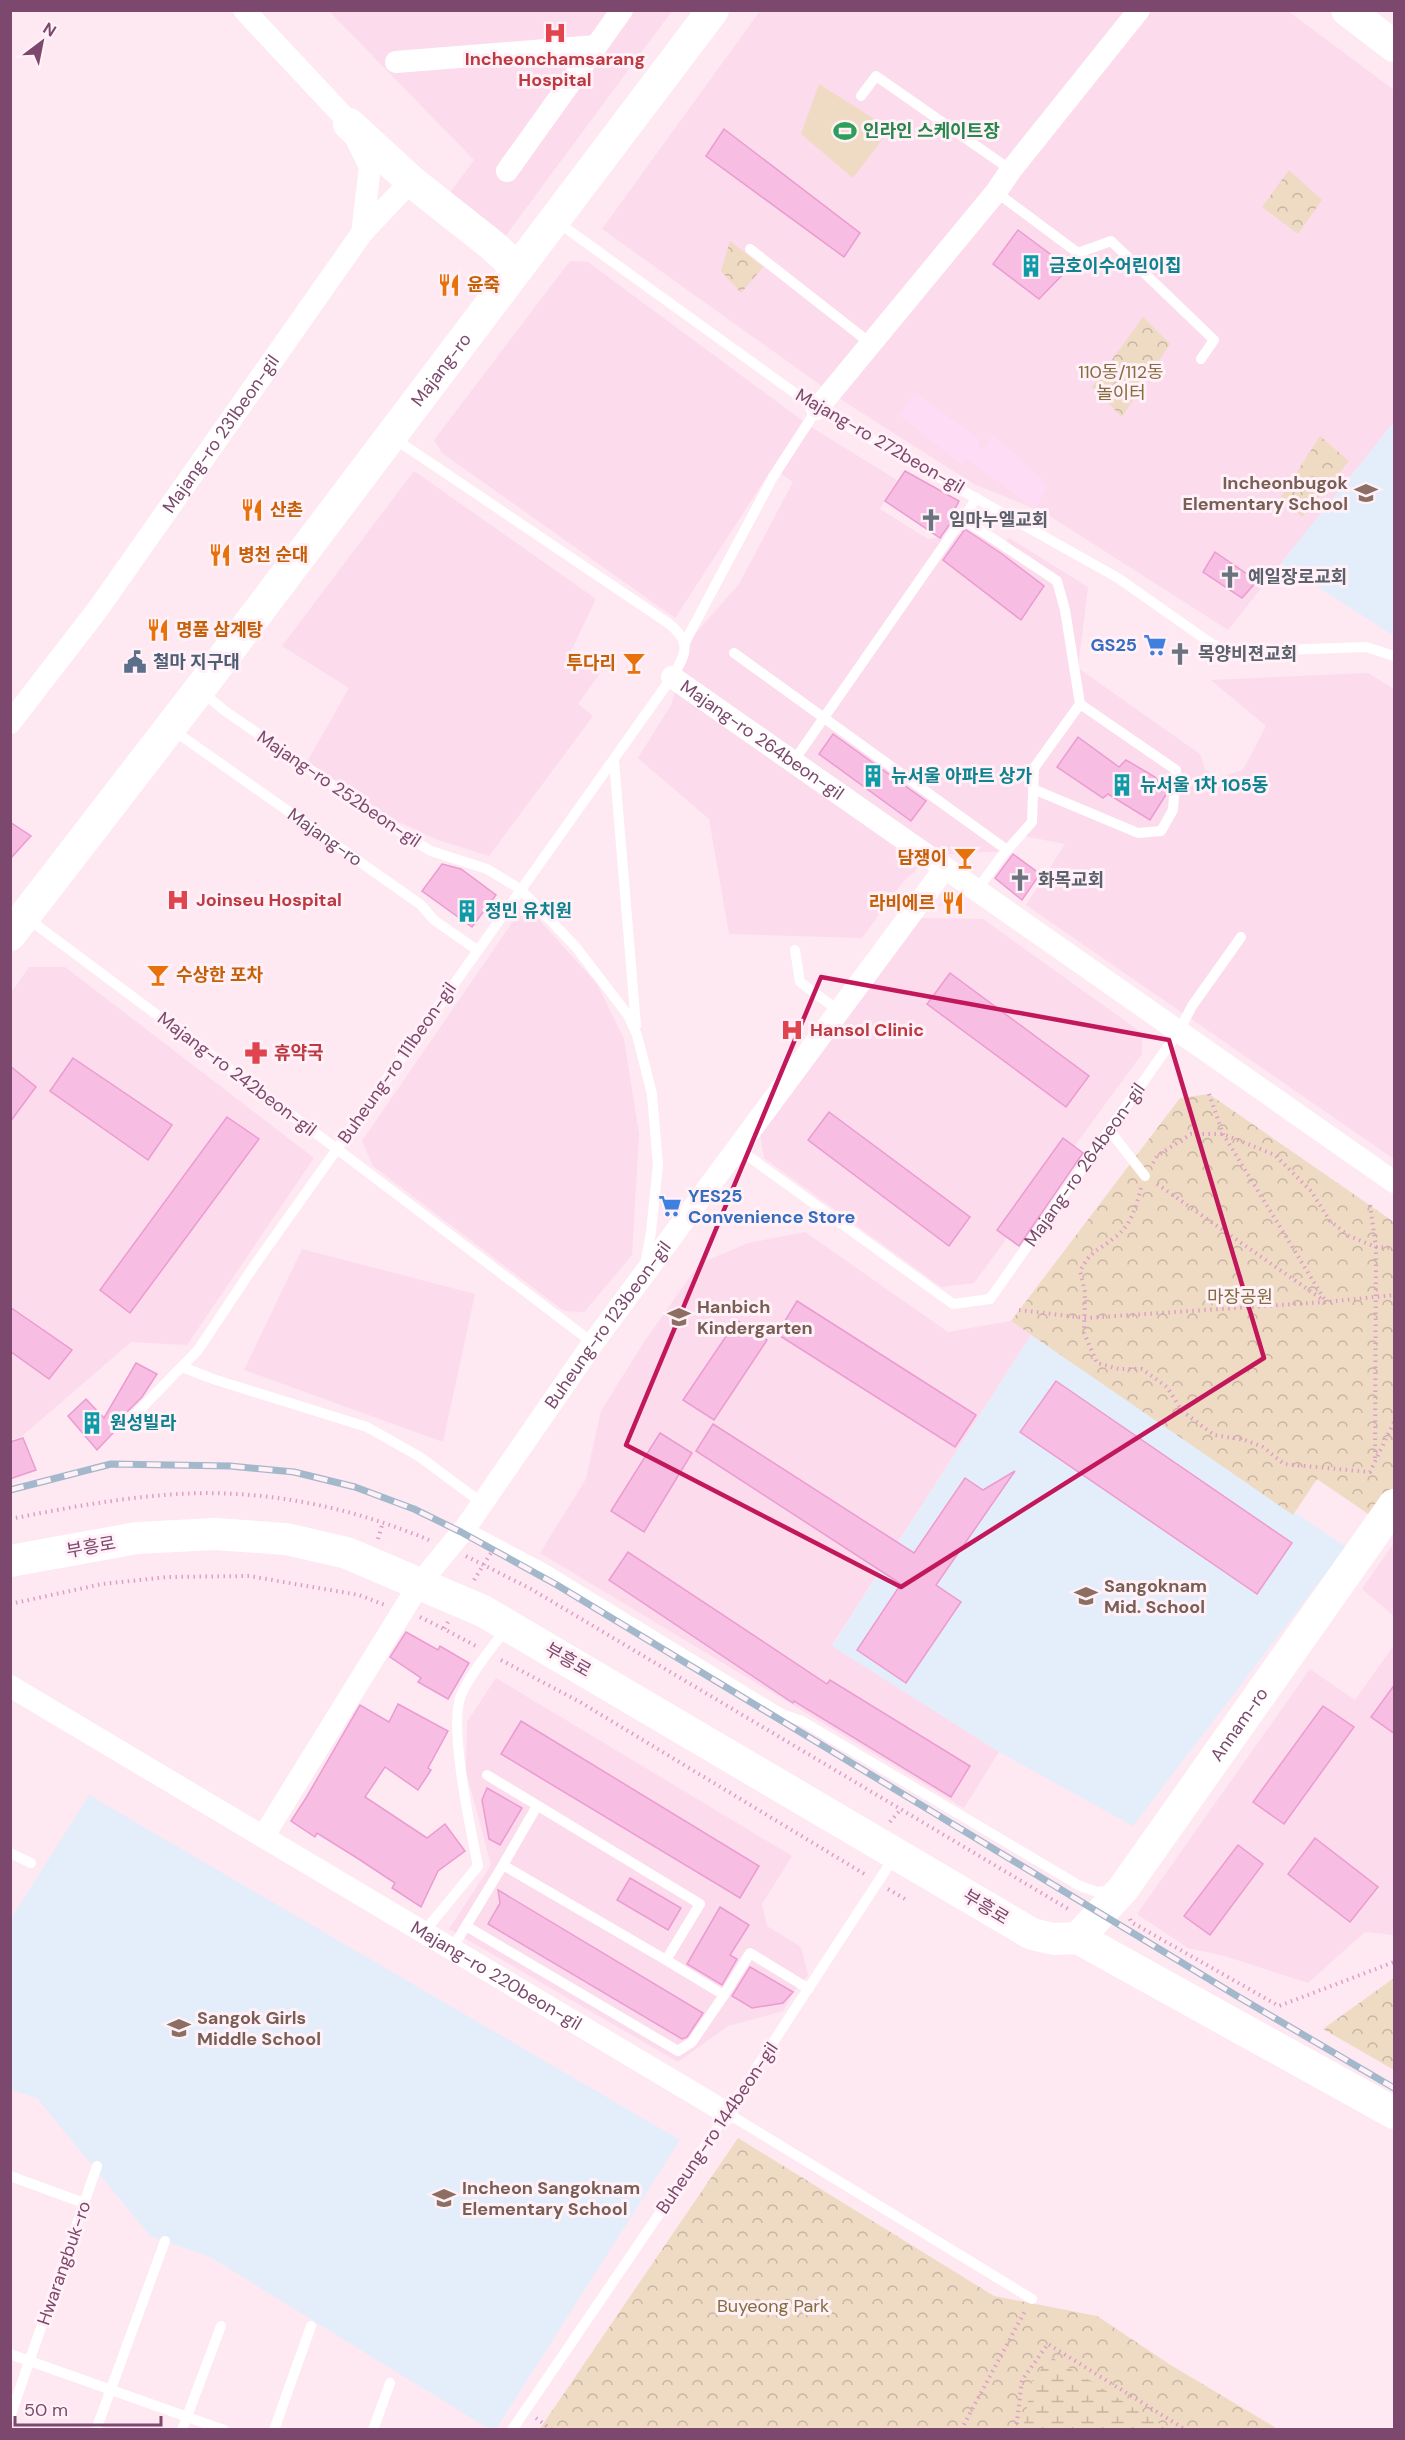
<svg xmlns="http://www.w3.org/2000/svg" width="1405" height="2440" font-family="'DM Sans','Noto Sans KR',sans-serif">
<defs>
<pattern id="forest-crowns" width="20" height="18" patternUnits="userSpaceOnUse" patternTransform="scale(1.5)"><rect width="20" height="18" fill="#efdbc4"/><path d="M2 6a3 3 0 1 1 6 0M12 15a3 3 0 1 1 6 0" fill="none" stroke="#c7b4a3"/></pattern>
<pattern id="wetland-marsh" width="20" height="14" patternUnits="userSpaceOnUse" patternTransform="scale(1.5)"><rect width="20" height="14" fill="#efdbc4"/><path d="M1 5h8M5 5V1M11 12h8M15 12V8" fill="none" stroke="#c7b4a3"/></pattern>
</defs>
<rect width="100%" height="100%" fill="#fee8f2"/>
<g fill="#fcdbec">
<polygon points="329,11 672,11 504,238 449,194 474,160"/>
<polygon points="760,11 1288,11 1394,90 1394,422 1228,630 1045,513 974,484 840,399 602,229"/>
<polygon points="570,261 588,262 803,421 675,618 442,453 434,440"/>
<polygon points="811,427 897,480 880,509 928,539 971,533 1004,545 1009,538 1088,587 1078,668 1200,754 1209,781 1243,770 1266,726 1211,680 1368,673 1394,689 1394,1159 1026,905 1065,844 1018,835 1005,851 932,855 903,882 862,938 729,934 709,819 638,758 671,705 694,635 739,584 793,482 780,473"/>
<polygon points="414,471 596,599 571,651 600,673 578,704 593,716 489,856 438,840 390,818 307,762 349,688 282,646"/>
<polygon points="525,904 597,984 624,1039 639,1134 632,1255 584,1312 564,1311 373,1166 362,1141"/>
<polygon points="921,918 983,919 1142,1033 1142,1054 974,1283 941,1287 764,1158 760,1133"/>
<polygon points="29,967 65,967 314,1158 187,1345 131,1342 21,1437 11,1440 11,993"/>
<polygon points="805,1232 948,1332 1011,1321 1031,1335 832,1645 999,1752 964,1808 540,1553 586,1479 601,1411 644,1342 699,1264 748,1243"/>
<polygon points="302,1249 475,1294 443,1442 244,1370"/>
<polygon points="1394,1543 1394,1616 1362,1589"/>
<polygon points="1394,1645 1394,1935 1365,1932 1308,1983 1225,1956 1188,1948 1137,1914 1310,1669 1355,1700"/>
<polygon points="496,1678 792,1856 762,1904 767,1926 801,1947 808,1975 793,1993 783,2011 728,2026 678,2062 449,1929 491,1865 466,1771 467,1722"/>
</g>
<polygon fill="#ffdcf6" points="915,393 979,439 978,446 984,451 993,435 1048,485 1035,509 967,459 962,465 899,415"/>
<g fill="#e4eefb">
<polygon points="1394,422 1394,636 1281,563"/>
<polygon points="1031,1335 1346,1547 1133,1826 999,1752 832,1646"/>
<polygon points="89,1795 680,2140 496,2429 489,2429 210,2257 150,2236 37,2098 11,2090 10,1920"/>
</g>
<g fill="url(#forest-crowns)">
<polygon points="1289,170 1322,200 1298,234 1262,207"/>
<polygon points="730,241 763,267 741,293 721,271"/>
<polygon points="1143,317 1170,344 1122,417 1092,387"/>
<polygon points="1320,436 1349,461 1302,517 1281,497"/>
<polygon points="1209,1094 1394,1222 1394,1487 1374,1518 1317,1479 1293,1515 1011,1321 1180,1098"/>
<polygon points="1394,1978 1394,2070 1323,2029"/>
<polygon points="738,2138 994,2296 1097,2316 1169,2364 1278,2429 539,2430"/>
</g>
<polygon fill="url(#wetland-marsh)" points="1051,2357 1168,2429 1023,2429 1032,2381"/>
<polygon fill="#efdbc4" points="819,84 890,129 853,178 801,134"/>
<g fill="#f7bde3" stroke="#ec9bd1" stroke-width="1.5">
<polygon points="724,129 860,233 844,257 706,156"/>
<polygon points="1018,230 1069,268 1039,299 993,264"/>
<polygon points="905,471 959,501 952,515 955,517 940,538 885,501"/>
<polygon points="965,529 1002,554 1044,586 1021,620 943,560"/>
<polygon points="1215,552 1257,581 1242,598 1203,572"/>
<polygon points="833,734 926,801 911,821 819,754"/>
<polygon points="1078,737 1119,767 1126,760 1155,777 1167,793 1150,820 1108,794 1103,798 1057,767"/>
<polygon points="10,822 31,836 10,859"/>
<polygon points="1013,854 1040,874 1022,900 995,878"/>
<polygon points="442,864 461,869 496,895 472,927 422,891"/>
<polygon points="950,973 1089,1076 1066,1107 927,1004"/>
<polygon points="73,1058 172,1125 148,1160 50,1091"/>
<polygon points="10,1066 36,1087 10,1122"/>
<polygon points="829,1112 970,1217 949,1246 808,1140"/>
<polygon points="227,1117 259,1139 130,1313 100,1290"/>
<polygon points="1063,1138 1083,1153 1019,1246 997,1230"/>
<polygon points="797,1301 976,1415 955,1447 777,1334"/>
<polygon points="10,1307 72,1350 49,1379 10,1351"/>
<polygon points="737,1320 767,1340 714,1420 683,1400"/>
<polygon points="136,1363 157,1374 142,1397 116,1423 115,1431 97,1450 68,1416 86,1399 104,1418"/>
<polygon points="1056,1381 1292,1543 1257,1594 1020,1432"/>
<polygon points="713,1424 914,1553 965,1478 983,1490 1015,1471 936,1585 961,1602 906,1683 857,1650 901,1584 696,1451"/>
<polygon points="660,1433 692,1453 644,1532 611,1511"/>
<polygon points="23,1438 36,1470 10,1479 10,1442"/>
<polygon points="628,1552 827,1684 830,1680 970,1766 951,1797 794,1701 793,1703 609,1580"/>
<polygon points="406,1632 438,1650 440,1646 469,1663 448,1699 418,1682 421,1678 390,1657"/>
<polygon points="1395,1684 1395,1734 1371,1717"/>
<polygon points="398,1704 448,1731 428,1768 431,1770 418,1790 385,1767 365,1797 427,1838 445,1824 465,1851 438,1871 421,1907 392,1888 395,1883 357,1858 317,1833 315,1837 291,1821 306,1798 360,1705 389,1722"/>
<polygon points="1323,1706 1354,1727 1284,1824 1253,1802"/>
<polygon points="521,1721 759,1866 740,1898 501,1754"/>
<polygon points="487,1788 522,1808 500,1845 489,1839 482,1800"/>
<polygon points="1315,1838 1378,1887 1350,1922 1288,1874"/>
<polygon points="1238,1845 1263,1864 1210,1935 1184,1916"/>
<polygon points="630,1878 681,1908 668,1930 617,1900"/>
<polygon points="498,1890 703,2013 687,2037 682,2039 488,1924 500,1903"/>
<polygon points="720,1907 749,1925 730,1955 737,1959 722,1985 687,1964"/>
<polygon points="750,1967 793,1992 783,2003 752,2008 732,1996"/>
</g>
<g fill="none" stroke-linecap="round" stroke-linejoin="round">
<g stroke="#dd9fc8" stroke-width="4" stroke-dasharray="1.5 4.5" stroke-linecap="butt">
<polyline points="1209,1094 1223,1134 1326,1302"/>
<polyline points="1153,1163 1157,1156 1191,1134 1223,1134 1275,1155 1311,1191 1330,1221 1349,1236 1376,1247 1394,1248"/>
<polyline points="1157,1184 1323,1300"/>
<path d="M1141 1188C1136 1207 1131 1226 1114 1238 1097 1252 1092 1249 1080 1271L1085 1292 1084 1333 1097 1363 1119 1369H1142L1167 1387 1182 1411 1214 1435 1245 1440 1263 1447 1284 1464 1370 1472 1394 1422"/>
<polyline points="1370,1205 1376,1247 1375,1462"/>
<polyline points="1019,1310 1086,1318 1326,1302 1394,1295"/>
<path d="M10 1519C61 1509 113 1499 165 1495 254 1487 346 1505 429 1540"/>
<polyline points="378,1539 383,1522"/>
<polyline points="466,1556 531,1589 1070,1910"/>
<polyline points="474,1580 491,1553"/>
<polyline points="10,1604 102,1584 168,1577 249,1576 359,1595 385,1605"/>
<polyline points="420,1617 444,1629"/>
<polyline points="448,1622 444,1629 476,1646"/>
<polyline points="501,1660 580,1702 866,1875"/>
<polyline points="890,1822 901,1809"/>
<polyline points="888,1889 905,1899"/>
<polyline points="1130,1919 1131,1922 1279,2006 1394,1962"/>
<polyline points="536,2418 552,2430"/>
<polyline points="961,2430 1025,2311"/>
<polyline points="1016,2430 1022,2380 1048,2344 1186,2430"/>
</g>
<g stroke="#fff" stroke-width="10">
<polyline points="861,96 876,76 1011,170"/>
<polyline points="996,192 1078,253 1111,241 1214,340 1201,359"/>
<polyline points="556,221 817,409 1118,578 1212,644 1233,652 1366,647 1394,656"/>
<polyline points="750,249 870,343"/>
<polyline points="962,518 1057,581 1065,610 1080,704 1034,768 1032,822 1001,857 977,890"/>
<polyline points="685,642 773,477 817,409"/>
<polyline points="734,653 1007,850"/>
<polyline points="202,692 225,711 411,839 431,851 487,869 520,889 575,946 628,1015 637,1035 652,1094 658,1165 651,1232 645,1265"/>
<path id="s1" d="M173 730 421 905 434 920 477 950"/>
<polyline points="614,761 636,1026"/>
<polyline points="793,762 977,498"/>
<polyline points="1033,789 1138,833 1161,831 1173,810 1176,770 1080,704"/>
<polyline points="27,918 337,1149 593,1343"/>
<polyline points="795,950 800,982 839,1011"/>
<polyline points="1109,1130 1145,1176"/>
<path id="s2" d="M737 1148 953 1304 990 1299 1179 1031 1192 1006 1241 937"/>
<polyline points="182,1367 213,1379 367,1427 420,1457 482,1503"/>
<path d="M122 1428 198 1350 254 1266 672 677C687 653 692 642 668 623L392 437"/>
<polyline points="466,1527 545,1569 782,1714 802,1721 1080,1886 1097,1892 1113,1890"/>
<polyline points="10,1853 31,1863"/>
<polyline points="503,1865 537,1806"/>
<polyline points="466,1926 678,2051 692,2042 724,1995"/>
<path d="M424 1932 478 1866C471 1831 447 1722 462 1693 473 1670 491 1649 506 1629"/>
<polyline points="452,1949 503,1865 666,1960 700,1904 487,1775"/>
<polyline points="666,1960 724,1995 750,1953 809,1989"/>
<polyline points="727,2113 1032,2299"/>
<polyline points="10,2176 84,2203"/>
<polyline points="10,2354 224,2430"/>
<polyline points="10,2417 97,2166"/>
<polyline points="96,2430 165,2241"/>
<polyline points="182,2430 221,2326"/>
<polyline points="274,2430 311,2326"/>
<polyline points="373,2430 390,2383"/>
<polyline points="512,2430 698,2157 895,1856"/>
</g>
<g stroke="#fff" stroke-width="22">
<polyline points="396,62 596,46"/>
<polyline points="507,171 622,10"/>
<polyline points="362,233 411,181"/>
<polyline points="817,409 996,192 1011,170 1139,10"/>
<path id="s3" d="M672 677 1394 1182"/>
<path id="s4" d="M10 723 98 609 362 233 370 167 347 120 244 10"/>
<path id="s5" d="M10 1686 727 2113"/>
<path id="s6" d="M263 1837 420 1583 466 1527 593 1343 945 868"/>
</g>
<g stroke="#fff" stroke-width="32">
<polyline points="1347,10 1394,46"/>
<polyline points="349,124 411,181 492,245 517,268"/>
<path id="s7" d="M10 935 199 690 713 10"/>
<polyline points="10,1561 137,1538 215,1534 286,1539 347,1553 483,1611 1032,1934 1054,1939 1078,1938"/>
<path id="s8" d="M1078 1938 1123 1889 1394 1505"/>
<polyline points="1078,1938 1394,2113"/>
</g>
<g stroke="#a4b8cb" stroke-width="7">
<polyline id="rail" points="10,1490 111,1464 230,1466 294,1472 355,1487 414,1509 461,1532 557,1585 1237,1996 1394,2088"/>
</g>
<use href="#rail" stroke="#fff1f7" stroke-width="4.5" stroke-dasharray="14" stroke-linecap="butt"/>
</g>
<path fill="none" stroke="#c2185b" stroke-width="4.5" stroke-linejoin="round" d="M821 977 1169 1040 1264 1358 901 1587 626 1445Z"/>
<defs>
<g id="hospital-bare" transform="scale(1.8)"><path d="M-5-5h3v3.5h4V-5h3V5h-3V1.5h-4V5h-3Z" fill="#e0444e" stroke="#fff1f7" stroke-width="2.5" paint-order="stroke"/></g>
<g id="stadium-bare" transform="scale(1.8)"><path d="M0-5a6.5 5 0 1 0 0 10a6.5 5 0 1 0 0-10ZM-3.5-1.8h7v3.6h-7Z" fill="#2e9e5b" stroke="#fff1f7" stroke-width="2.5" paint-order="stroke"/></g>
<g id="building-bare" transform="scale(1.8)"><path d="M-4-6H4V6H1V3H-1V6H-4ZM-2.5-4.3h1.7v1.8h-1.7ZM.8-4.3h1.7v1.8H.8ZM-2.5-1h1.7V.8h-1.7ZM.8-1h1.7V.8H.8Z" fill="#0f9aa8" stroke="#fff1f7" stroke-width="2.5" paint-order="stroke"/></g>
<g id="restaurant-bare" transform="scale(1.8)"><path d="M-5-6h1v4h1v-4h1v4h1v-4h1v5L-1.5 .5V6h-2V.5L-5-1ZM5-6V6H3V1.5H1.5Q1.5-4 5-6Z" fill="#e8710a" stroke="#fff1f7" stroke-width="2.5" paint-order="stroke"/></g>
<g id="school-bare" transform="scale(1.8)"><path d="M0-5L7-2L0 1L-7-2ZM-4 1L0 2.5L4 1V4Q0 6-4 4Z" fill="#8d6e63" stroke="#fff1f7" stroke-width="2.5" paint-order="stroke"/></g>
<g id="church-bare" transform="scale(1.8)"><path d="M-1.2-6h2.4v3.5h3.3v2.4h-3.3V6h-2.4V-.1h-3.3v-2.4h3.3Z" fill="#6b7280" stroke="#fff1f7" stroke-width="2.5" paint-order="stroke"/></g>
<g id="supermarket-bare" transform="scale(1.8)"><path d="M-6-5.5h2.5l.6 2H6L4.5 2H-2.5L-4.4-4H-6ZM-1.5 3.2a1.3 1.3 0 1 0 .1 0ZM3 3.2a1.3 1.3 0 1 0 .1 0Z" fill="#3f7fe0" stroke="#fff1f7" stroke-width="2.5" paint-order="stroke"/></g>
<g id="civic-bare" transform="scale(1.8)"><path d="M-.6-6.5H3V-4.5H.6V-3L4-1V1h2V6H-6V1h2V-1L-.6-3ZM-1.2 2.5V6h2.4V2.5Z" fill="#5c6f8a" stroke="#fff1f7" stroke-width="2.5" paint-order="stroke"/></g>
<g id="bar-bare" transform="scale(1.8)"><path d="M-6-5H6L.8 .8V4.5H3.5V6h-7V4.5H-.8V.8Z" fill="#e8710a" stroke="#fff1f7" stroke-width="2.5" paint-order="stroke"/></g>
<g id="pharmacy-bare" transform="scale(1.8)"><path d="M-2-6h4v4h4v4h-4v4h-4v-4h-4v-4h4Z" fill="#e0444e" stroke="#fff1f7" stroke-width="2.5" paint-order="stroke"/></g>
</defs>
<g fill-rule="evenodd">
<use href="#hospital-bare" x="555" y="33"/>
<use href="#stadium-bare" x="845" y="131"/>
<use href="#building-bare" x="1031" y="266"/>
<use href="#restaurant-bare" x="449" y="285"/>
<use href="#school-bare" x="1366" y="493"/>
<use href="#restaurant-bare" x="252" y="510"/>
<use href="#church-bare" x="931" y="520"/>
<use href="#restaurant-bare" x="220" y="555"/>
<use href="#church-bare" x="1230" y="577"/>
<use href="#restaurant-bare" x="158" y="630"/>
<use href="#supermarket-bare" x="1155" y="645"/>
<use href="#church-bare" x="1180" y="654"/>
<use href="#civic-bare" x="135" y="662"/>
<use href="#bar-bare" x="634" y="663"/>
<use href="#building-bare" x="873" y="776"/>
<use href="#building-bare" x="1122" y="785"/>
<use href="#bar-bare" x="965" y="858"/>
<use href="#church-bare" x="1020" y="880"/>
<use href="#hospital-bare" x="178" y="900"/>
<use href="#restaurant-bare" x="953" y="903"/>
<use href="#building-bare" x="467" y="911"/>
<use href="#bar-bare" x="158" y="975"/>
<use href="#hospital-bare" x="792" y="1030"/>
<use href="#pharmacy-bare" x="256" y="1053"/>
<use href="#supermarket-bare" x="670" y="1206"/>
<use href="#school-bare" x="679" y="1317"/>
<use href="#building-bare" x="92" y="1423"/>
<use href="#school-bare" x="1086" y="1596"/>
<use href="#school-bare" x="179" y="2028"/>
<use href="#school-bare" x="444" y="2198"/>
</g>
<g text-anchor="middle" dominant-baseline="central" stroke-width="6" stroke-linejoin="round" paint-order="stroke">
<g font-size="18" font-weight="bold" fill="#be3a42" stroke="#fff1f7" text-anchor="start">
<text x="555" y="59" text-anchor="middle">Incheonchamsarang<tspan x="555" dy="21">Hospital</tspan></text>
<text x="196" y="900">Joinseu Hospital</text>
<text x="810" y="1030">Hansol Clinic</text>
<text x="274" y="1053">휴약국</text>
</g>
<g font-size="18" font-weight="bold" fill="#27864d" stroke="#fff1f7" text-anchor="start">
<text x="863" y="131">인라인 스케이트장</text>
</g>
<g font-size="18" font-weight="bold" fill="#0d838f" stroke="#fff1f7" text-anchor="start">
<text x="1049" y="266">금호이수어린이집</text>
<text x="891" y="776">뉴서울 아파트 상가</text>
<text x="1140" y="785">뉴서울 1차 105동</text>
<text x="485" y="911">정민 유치원</text>
<text x="110" y="1423">원성빌라</text>
</g>
<g font-size="18" font-weight="bold" fill="#c56008" stroke="#fff1f7" text-anchor="start">
<text x="467" y="285">윤죽</text>
<text x="270" y="510">산촌</text>
<text x="238" y="555">병천 순대</text>
<text x="176" y="630">명품 삼계탕</text>
<text x="616" y="663" text-anchor="end">투다리</text>
<text x="947" y="858" text-anchor="end">담쟁이</text>
<text x="935" y="903" text-anchor="end">라비에르</text>
<text x="176" y="975">수상한 포차</text>
</g>
<g font-size="18" fill="#7d486d" stroke="#fff1f7">
<text stroke="none"><textPath href="#s7" startOffset="711">Majang-ro</textPath></text>
<text stroke="none"><textPath href="#s4" startOffset="358">Majang-ro 231beon-gil</textPath></text>
<text transform="translate(880 441) rotate(30)">Majang-ro 272beon-gil</text>
<text stroke="none"><textPath href="#s3" startOffset="110">Majang-ro 264beon-gil</textPath></text>
<text transform="translate(339 789) rotate(34)">Majang-ro 252beon-gil</text>
<text stroke="none"><textPath href="#s1" startOffset="186">Majang-ro</textPath></text>
<text transform="translate(397 1063) rotate(-55)">Buheung-ro 111beon-gil</text>
<text transform="translate(237 1074) rotate(37)">Majang-ro 242beon-gil</text>
<text stroke="none"><textPath href="#s2" startOffset="468">Majang-ro 264beon-gil</textPath></text>
<text stroke="none"><textPath href="#s6" startOffset="618">Buheung-ro 123beon-gil</textPath></text>
<text transform="translate(91 1547) rotate(-10)">부흥로</text>
<text transform="translate(568 1660) rotate(30)">부흥로</text>
<text stroke="none"><textPath href="#s8" startOffset="268">Annam-ro</textPath></text>
<text transform="translate(986 1907) rotate(31)">부흥로</text>
<text stroke="none"><textPath href="#s5" startOffset="566">Majang-ro 220beon-gil</textPath></text>
<text transform="translate(717 2128) rotate(-56)">Buheung-ro 144beon-gil</text>
<text transform="translate(64 2263) rotate(-71)">Hwarangbuk-ro</text>
</g>
<g font-size="18" fill="#836c3e" stroke="#fff1f7">
<text x="1121" y="372">110동/112동<tspan x="1121" dy="21">놀이터</tspan></text>
<text x="1240" y="1297">마장공원</text>
<text x="773" y="2306">Buyeong Park</text>
</g>
<g font-size="18" font-weight="bold" fill="#785e54" stroke="#fff1f7" text-anchor="start">
<text x="1348" y="483" text-anchor="end">Incheonbugok<tspan x="1348" dy="21">Elementary School</tspan></text>
<text x="697" y="1307">Hanbich<tspan x="697" dy="21">Kindergarten</tspan></text>
<text x="1104" y="1586">Sangoknam<tspan x="1104" dy="21">Mid. School</tspan></text>
<text x="197" y="2018">Sangok Girls<tspan x="197" dy="21">Middle School</tspan></text>
<text x="462" y="2188">Incheon Sangoknam<tspan x="462" dy="21">Elementary School</tspan></text>
</g>
<g font-size="18" font-weight="bold" fill="#5b616d" stroke="#fff1f7" text-anchor="start">
<text x="949" y="520">임마누엘교회</text>
<text x="1248" y="577">예일장로교회</text>
<text x="1198" y="654">목양비젼교회</text>
<text x="1038" y="880">화목교회</text>
</g>
<g font-size="18" font-weight="bold" fill="#366cbe" stroke="#fff1f7" text-anchor="end">
<text x="1137" y="645">GS25</text>
<text x="688" y="1196" text-anchor="start">YES25<tspan x="688" dy="21">Convenience Store</tspan></text>
</g>
<g font-size="18" font-weight="bold" fill="#4e5e75" stroke="#fff1f7" text-anchor="start">
<text x="153" y="662">철마 지구대</text>
</g>
</g>
<rect width="1405" height="2440" fill="none" stroke="#7d486d" stroke-width="24"/>
<g transform="translate(42 42) rotate(32)" stroke="#fff1f7" stroke-width="4.5" paint-order="stroke">
<path d="M0-4.5L10 22L0 15L-10 22Z" fill="#7d486d"/>
<text y="-9" font-size="16" font-weight="bold" text-anchor="middle" fill="#7d486d">N</text>
</g>
<path d="M15 2416v9h146v-9" fill="none" stroke="#7d486d" stroke-width="3"/>
<text x="24" y="2416" font-size="18" fill="#7d486d" stroke="#fff1f7" stroke-width="4.5" paint-order="stroke">50 m</text>
</svg>
